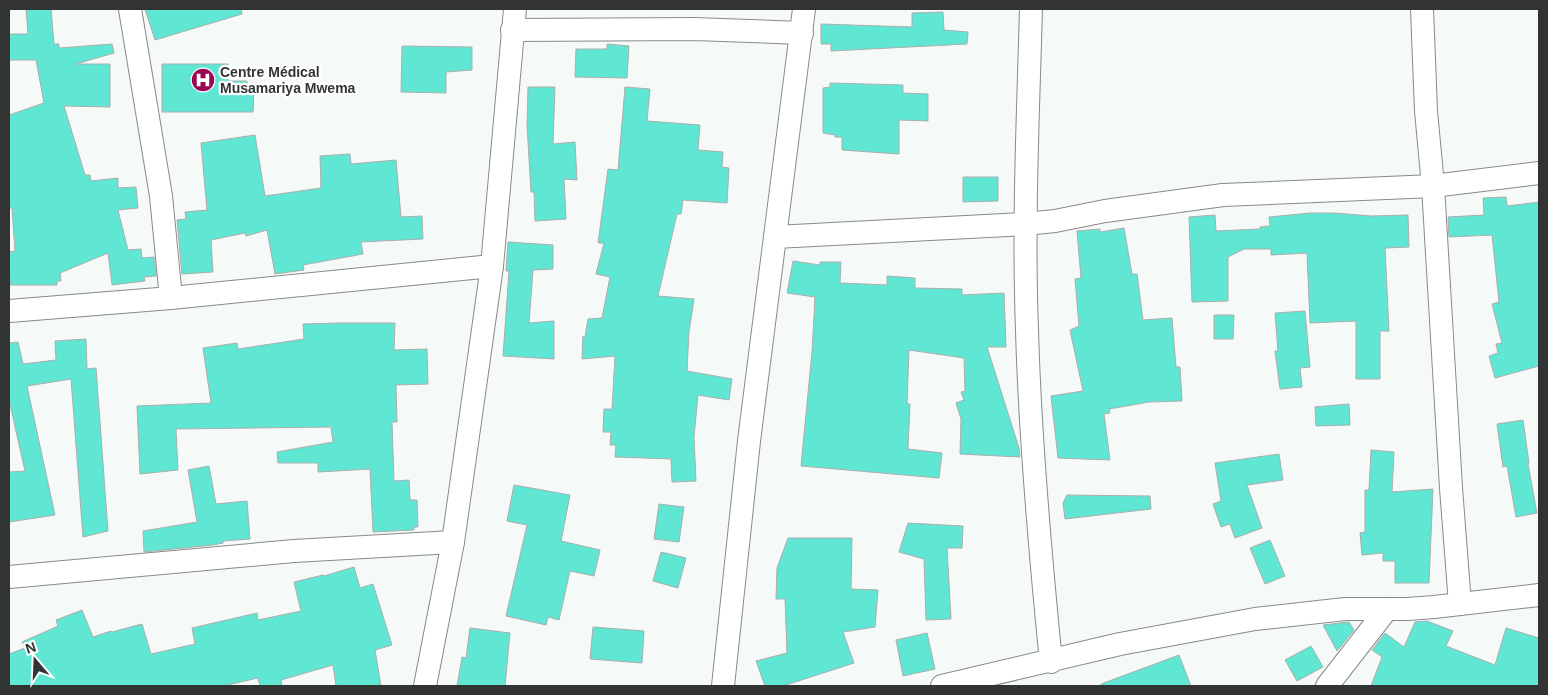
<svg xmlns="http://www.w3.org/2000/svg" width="1548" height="695" font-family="Helvetica,sans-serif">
<rect width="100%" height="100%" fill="#f5f9f8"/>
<g fill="#5fe7d4" stroke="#aaaead">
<polygon points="26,9 51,9 54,44 59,44 59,48 112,44 114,53 76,64 110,64 110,107 64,106 85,175 90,175 91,181 118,178 118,188 136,187 138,208 118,210 128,250 141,249 142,258 154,257 156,276 144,277 145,281 112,285 108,253 60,273 61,281 57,281 57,285 10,285 10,279 9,279 9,252 15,251 12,208 9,208 9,115 44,103 36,60 9,60 9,34 28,34"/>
<polygon points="145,9 241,9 242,14 155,40"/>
<polygon points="943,12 944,30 968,32 967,44 831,51 831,44 821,44 821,24 912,27 912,13"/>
<polygon points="607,44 629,46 627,78 575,77 576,49 607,49"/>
<polygon points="402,46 472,47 472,70 446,72 446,93 401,92"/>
<polygon points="162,64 228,64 228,81 247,81 247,90 254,90 253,112 162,112"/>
<polygon points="830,83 903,85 903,93 928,94 928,121 899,120 899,154 842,150 842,137 835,137 835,135 823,133 823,88 830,87"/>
<polygon points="528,87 555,87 553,144 575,142 577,180 564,179 566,219 535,221 534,192 531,192 527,125"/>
<polygon points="625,87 650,89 647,121 700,125 698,150 723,152 722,167 729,168 727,203 683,200 681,214 677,214 658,296 694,299 689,332 687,371 732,379 729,400 698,395 694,437 696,481 672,482 671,459 615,457 616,445 610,445 611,432 603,432 604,409 612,409 615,356 582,359 583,336 585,337 588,319 602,318 610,277 596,274 604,243 598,243 608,169 618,170"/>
<polygon points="255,135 265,196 321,188 320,156 350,154 351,164 396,160 401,217 422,216 423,239 361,242 363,254 303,265 304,270 275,274 267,230 246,236 245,233 211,240 213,272 182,274 177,220 186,219 185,212 207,210 201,143"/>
<polygon points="963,177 998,177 998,201 963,202"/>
<polygon points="1506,197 1507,206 1539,202 1539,366 1495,378 1489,356 1498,353 1496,344 1502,343 1492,304 1499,302 1492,235 1449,237 1448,217 1484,215 1483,198"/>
<polygon points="1310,213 1334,213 1372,216 1408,215 1409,247 1385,248 1389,331 1380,331 1380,379 1356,379 1356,321 1310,323 1307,253 1271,255 1271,249 1244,249 1228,257 1228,301 1192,302 1189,217 1215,215 1216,231 1260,229 1260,227 1270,226 1269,217"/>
<polygon points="1124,228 1132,274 1137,274 1143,320 1172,318 1176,367 1180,367 1182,401 1149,402 1109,409 1110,413 1104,414 1110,460 1058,458 1051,396 1083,391 1070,330 1079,326 1075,279 1081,278 1077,231 1100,229 1100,232"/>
<polygon points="508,242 553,245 553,269 533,270 529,323 554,321 554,359 503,356 509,271 506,271"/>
<polygon points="793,261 820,265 820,262 841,262 840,283 887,285 887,276 915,278 915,288 962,289 962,295 1004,293 1006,347 987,347 1019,448 1020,457 960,454 961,419 956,403 964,400 961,392 965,391 964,358 909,350 907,404 910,404 908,449 942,453 939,478 801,466 812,352 815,297 787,293"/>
<polygon points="1305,311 1310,367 1300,368 1302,387 1280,389 1275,351 1278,351 1275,313"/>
<polygon points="1214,315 1234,315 1233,339 1214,339"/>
<polygon points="338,323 395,323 394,350 427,349 428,384 396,385 397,422 392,422 394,481 409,480 410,500 417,500 418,527 414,527 414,530 373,532 370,469 318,472 318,463 278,463 277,452 333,442 331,427 176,429 178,470 140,474 137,406 211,403 203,348 237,343 238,349 304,339 303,324"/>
<polygon points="86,339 87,369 96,368 108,531 83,537 71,379 27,386 55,515 9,522 9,472 25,471 9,400 9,343 18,342 23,364 56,360 55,341"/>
<polygon points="1349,404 1350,425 1316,426 1315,407"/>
<polygon points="1523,420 1529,463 1528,464 1537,513 1516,517 1507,466 1503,467 1497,424"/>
<polygon points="1371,450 1394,452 1392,492 1433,489 1429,583 1395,583 1395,561 1383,561 1383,553 1362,555 1360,533 1365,532 1365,490 1369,490"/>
<polygon points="1279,454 1283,480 1247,485 1262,528 1235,538 1230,524 1221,527 1213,504 1221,501 1215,463"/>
<polygon points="209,466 216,504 247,501 250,539 223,541 223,543 213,545 144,552 143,531 197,522 188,470"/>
<polygon points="514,485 570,495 561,541 600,550 594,576 570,571 559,620 548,617 546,625 506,616 527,525 507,521"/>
<polygon points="1067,495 1150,496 1151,509 1065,519 1063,503"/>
<polygon points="659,504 684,507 679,542 654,539"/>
<polygon points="908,523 963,526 962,548 947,548 951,619 926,620 924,559 899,552"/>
<polygon points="788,538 852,538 851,589 878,590 875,627 843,632 854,663 783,686 765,686 756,661 787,653 785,599 776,599 777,568"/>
<polygon points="1270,540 1285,576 1265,584 1250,548"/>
<polygon points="661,552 686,558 678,588 653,581"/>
<polygon points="354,567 360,588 373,584 392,645 375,650 381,686 336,686 333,665 281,680 282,686 260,686 258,678 223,686 9,686 9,654 25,648 22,642 58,626 56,620 82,610 93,637 111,631 112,632 142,624 151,654 195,644 192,628 257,613 258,620 301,611 294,582 323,575 324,576"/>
<polygon points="1427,621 1453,631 1446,646 1495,665 1506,628 1539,638 1539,686 1371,686 1382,657 1372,650 1385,633 1404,647 1415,622"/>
<polygon points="1349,622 1354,630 1337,651 1323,625"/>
<polygon points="593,627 644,631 642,663 590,659"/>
<polygon points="470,628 510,633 505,686 457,686 462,657 466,658"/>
<polygon points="927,633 935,669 903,676 896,640"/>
<polygon points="1311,646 1323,667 1297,681 1285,660"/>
<polygon points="1179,655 1191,686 1101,686 1101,684"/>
</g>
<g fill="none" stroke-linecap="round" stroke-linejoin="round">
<g stroke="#878a89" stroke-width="24">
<g id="minor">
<polyline points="130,9 161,196 171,298"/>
<path d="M1031 9C1028 116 1023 223 1027 330 1030 441 1040 552 1051 662"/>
<polyline points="1422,9 1426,111 1433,186 1451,488 1460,604"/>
<polyline points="512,30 694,29 802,33"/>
<polyline points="775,237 1025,224 1055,221 1105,211 1223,195 1433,186 1539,173"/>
<polyline points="9,311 171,298 492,266"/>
<polyline points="9,577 294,551 453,542"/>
<polyline points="425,686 453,542 492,266 515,9"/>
<polyline points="723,686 749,441 804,9"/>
<polyline points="942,686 1120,644 1255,619 1345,609 1408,609 1434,607 1539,595"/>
<polyline points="1327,686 1387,609"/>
</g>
</g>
<use href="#minor" stroke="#fff" stroke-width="22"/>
</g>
<defs>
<g id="hospital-disc" transform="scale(1.25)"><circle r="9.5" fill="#9b0654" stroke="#fff"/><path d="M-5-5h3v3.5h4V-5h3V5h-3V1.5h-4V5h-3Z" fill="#fff"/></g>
</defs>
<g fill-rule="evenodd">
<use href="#hospital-disc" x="203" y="80"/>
</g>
<g text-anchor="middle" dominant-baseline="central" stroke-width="4.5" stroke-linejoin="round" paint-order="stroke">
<g font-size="14" font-weight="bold" fill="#323434" stroke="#fff" text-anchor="start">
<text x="220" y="72">Centre Médical<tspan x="220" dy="16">Musamariya Mwema</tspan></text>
</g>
</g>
<rect width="1548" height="695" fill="none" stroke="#323434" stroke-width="20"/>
<g transform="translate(35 660) rotate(341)" stroke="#ffffff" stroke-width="4" paint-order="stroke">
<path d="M0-4L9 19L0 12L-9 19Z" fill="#323434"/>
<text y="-8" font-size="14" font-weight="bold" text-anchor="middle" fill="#323434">N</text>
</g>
</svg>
